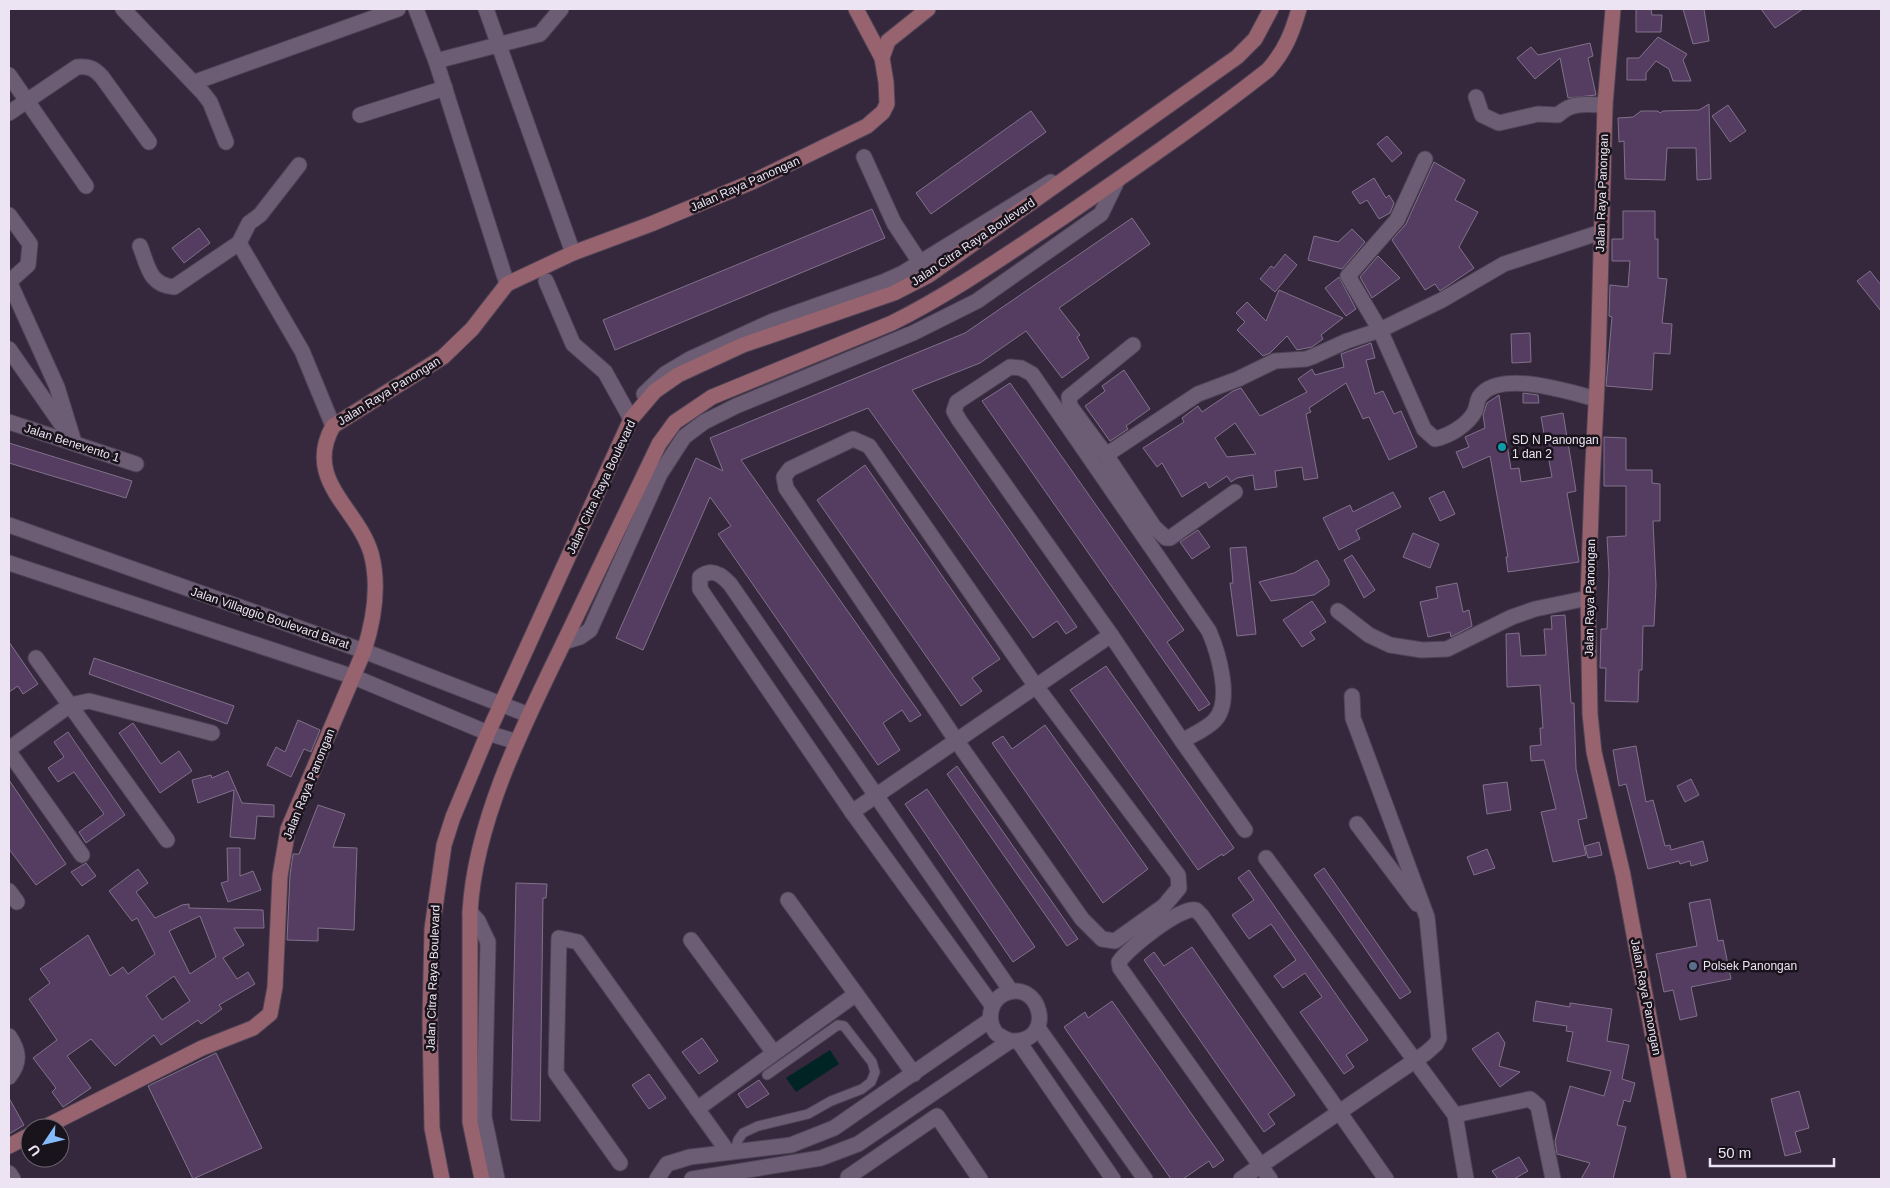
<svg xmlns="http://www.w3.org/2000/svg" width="1890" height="1188" font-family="Arial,sans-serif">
<rect width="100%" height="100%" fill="#35273c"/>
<polygon fill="#002424" points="830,1050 839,1064 796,1092 786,1078"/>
<g fill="#553d62" stroke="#81718a" fill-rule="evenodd">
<polygon points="1636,9 1651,9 1652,15 1662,15 1661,32 1636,32"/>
<polygon points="1683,9 1704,9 1709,41 1693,44"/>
<polygon points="1761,9 1803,9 1775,28"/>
<polygon points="1658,37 1687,54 1683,60 1691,81 1673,81 1669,69 1656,61 1646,73 1646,80 1627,80 1627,58 1639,58"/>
<polygon points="1590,43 1593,56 1588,58 1596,95 1568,98 1560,58 1535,79 1517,58 1531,47 1538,55"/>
<polygon points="1709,104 1711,179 1697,180 1696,148 1667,148 1665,180 1625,179 1624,141 1619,142 1618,118 1633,117 1641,111 1658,111 1660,113 1663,111 1699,110"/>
<polygon points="1728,105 1746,131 1730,142 1712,116"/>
<polygon points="1031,111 1046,132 931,214 916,193"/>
<polygon points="1387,136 1402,153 1392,162 1377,144"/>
<polygon points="1434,162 1465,180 1455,200 1478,212 1459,247 1474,268 1440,291 1435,284 1425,290 1392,240 1406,224"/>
<polygon points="1374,178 1386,198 1389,195 1394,203 1390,213 1379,219 1367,200 1360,204 1352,192"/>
<polygon points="872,209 885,238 615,350 603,320"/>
<polygon points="1623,211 1655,211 1655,239 1658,239 1658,278 1667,279 1662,323 1672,324 1670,354 1654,353 1652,390 1606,386 1612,317 1609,316 1610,285 1628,287 1630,261 1612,261 1612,239 1623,239"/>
<polygon points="1132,218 1150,244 1059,308 1080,335 1077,337 1089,358 1062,378 1026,331 980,363 912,390 1077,627 1066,634 1057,621 1033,638 868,408 741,460 921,715 910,722 902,710 883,723 900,750 878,765 718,534 731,526 710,497 643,650 616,638 696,458 723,471 710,438 965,333"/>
<polygon points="199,228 210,243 184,263 172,248"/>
<polygon points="1352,229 1365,242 1342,269 1308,260 1314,236 1338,242"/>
<polygon points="1285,254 1297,265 1275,292 1260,279 1271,266 1274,268"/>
<polygon points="1378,256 1400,278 1372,298 1360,277"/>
<polygon points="1870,271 1881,285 1881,311 1857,281"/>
<polygon points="1339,277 1356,309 1346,316 1325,288"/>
<polygon points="1279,290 1343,318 1321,335 1323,339 1312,347 1297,350 1287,336 1270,353 1263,356 1237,330 1245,322 1236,313 1247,302 1266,321"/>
<polygon points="1530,333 1531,362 1512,363 1511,334"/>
<path d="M1371 343 1375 358 1366 360 1375 394 1383 391 1394 414 1401 411 1417 447 1389 460 1369 417 1363 419 1346 383 1309 408 1311 412 1306 414 1318 478 1304 480 1302 467 1275 471 1277 487 1255 490 1253 475 1237 478 1231 482 1227 476 1209 488 1206 482 1182 497 1162 463 1157 467 1143 448 1184 422 1182 418 1198 406 1202 412 1233 391 1241 388 1260 416 1307 392 1298 379 1312 369 1315 375 1344 367 1341 354ZM1235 423 1256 454 1227 457 1215 438Z"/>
<polygon points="1124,370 1150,409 1126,426 1128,429 1110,441 1085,406 1105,391 1102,386"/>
<polygon points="1010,383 1184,630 1167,642 1210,704 1199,711 982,401"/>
<polygon points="1523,393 1538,395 1539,403 1523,403"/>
<polygon points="1499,395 1511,469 1519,468 1521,482 1552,477 1541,417 1563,413 1576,491 1567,493 1579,562 1508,572 1506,557 1508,557 1490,456 1463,468 1456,452 1469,447 1465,437 1485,428 1483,415 1487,403"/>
<polygon points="1604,437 1626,438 1626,470 1652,470 1652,483 1660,484 1660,521 1653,521 1656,585 1654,626 1643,626 1642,670 1639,670 1638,702 1605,701 1606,668 1600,668 1601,629 1607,629 1609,573 1607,537 1626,536 1626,486 1604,486"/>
<polygon points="9,443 132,481 126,498 9,463"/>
<polygon points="865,465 1000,659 972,678 982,691 961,706 817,500"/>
<polygon points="1444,491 1455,514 1440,521 1429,498"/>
<polygon points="1393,492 1401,507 1356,530 1360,539 1339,550 1323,518 1350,505 1353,512"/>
<polygon points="1198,530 1210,547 1192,559 1180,542"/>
<polygon points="1413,533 1439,544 1430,568 1403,557"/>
<polygon points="1246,547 1256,634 1237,636 1230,583 1233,583 1230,548"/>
<polygon points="1352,555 1375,590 1364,598 1344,560"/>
<polygon points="1317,560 1329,580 1329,585 1314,595 1271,601 1259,582 1294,573"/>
<polygon points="1457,583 1463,612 1469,610 1472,626 1451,637 1450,632 1428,637 1420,602 1438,598 1436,587"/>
<polygon points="1312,601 1326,622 1310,632 1315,639 1302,647 1283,620"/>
<polygon points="1565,615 1571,703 1574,703 1576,769 1587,818 1578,820 1586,855 1553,862 1541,812 1556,809 1544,760 1531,761 1530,746 1541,745 1540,728 1543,728 1540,685 1507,687 1506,634 1519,633 1521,656 1546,655 1544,629 1552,629 1551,616"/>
<polygon points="9,642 38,684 23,694 18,686 9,692"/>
<polygon points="94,658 234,706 227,724 89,674"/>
<polygon points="1106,666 1234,848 1223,856 1222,854 1198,870 1070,690"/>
<polygon points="298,720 320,730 311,752 304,749 291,777 267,765 276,747 285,752"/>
<polygon points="133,723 161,764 179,751 192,771 160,793 119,733"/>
<polygon points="1045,725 1148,869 1103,903 992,743 1003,736 1012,749"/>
<polygon points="68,732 125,815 86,843 79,832 104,814 74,772 58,782 48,768 64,757 54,742"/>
<polygon points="1636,746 1646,802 1653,800 1665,846 1670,845 1671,850 1703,841 1708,861 1691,866 1690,861 1680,864 1679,861 1648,869 1626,784 1619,786 1613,750"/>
<polygon points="957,766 1078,939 1067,946 947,774"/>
<polygon points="228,771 242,803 274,805 274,817 257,816 255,839 230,837 234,790 198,803 192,780 211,775 212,778"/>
<polygon points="1691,779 1699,795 1685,802 1677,786"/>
<polygon points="9,780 66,864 36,885 9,849"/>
<polygon points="1507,782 1511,810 1487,814 1483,785"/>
<polygon points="927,789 1035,947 1013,962 905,804"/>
<polygon points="318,805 345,814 333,847 357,848 354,930 318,928 318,941 287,940 290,875 293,854 299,854"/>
<polygon points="1599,842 1602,855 1588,858 1585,846"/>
<polygon points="227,848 240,848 240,876 253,871 261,890 228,902 221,883 228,881"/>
<polygon points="1487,849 1495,868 1474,875 1467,857"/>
<polygon points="86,863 96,876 82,886 71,872"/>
<polygon points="1324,868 1411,992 1400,999 1314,875"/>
<path d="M138 869 148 883 136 892 155 918 182 905 189 904V908L263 910 264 928H234L244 945 223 958 237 979 248 972 255 984 219 1005 222 1009 201 1024 198 1020 161 1045 154 1035 115 1066 91 1039 67 1056 91 1088 63 1107 52 1092 56 1088 33 1058 57 1040 29 999 50 983 40 969 88 935 110 976 123 967 128 974 155 954 137 918 132 921 109 891ZM200 916 216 957 190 974 169 931ZM174 976 190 1001 162 1020 146 996Z"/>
<polygon points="1249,870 1368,1040 1346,1055 1354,1067 1344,1074 1300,1012 1322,997 1305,973 1283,988 1274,976 1296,960 1271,924 1249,939 1232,915 1254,900 1238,878"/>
<polygon points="516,883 547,884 546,898 543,898 540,1121 511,1120"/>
<polygon points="1710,899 1718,941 1723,940 1731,979 1691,987 1697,1016 1680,1020 1673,990 1664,992 1656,954 1697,946 1689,903"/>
<polygon points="1192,947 1295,1095 1268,1114 1275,1124 1264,1132 1144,960 1154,952 1164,966"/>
<polygon points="1112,1001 1224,1160 1213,1168 1209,1161 1183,1179 1171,1179 1064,1027 1085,1012 1088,1018"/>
<polygon points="1536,1001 1570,1007 1570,1003 1612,1009 1607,1041 1629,1045 1622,1079 1635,1083 1630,1102 1624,1100 1617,1125 1626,1127 1613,1179 1581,1179 1590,1163 1557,1154 1555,1141 1570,1086 1604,1096 1611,1071 1567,1061 1573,1032 1566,1031 1567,1026 1533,1021"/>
<polygon points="1498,1032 1505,1043 1499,1066 1520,1072 1500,1087 1472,1049"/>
<polygon points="702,1038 718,1061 699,1074 682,1052"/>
<polygon points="216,1053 262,1148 193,1179 148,1086"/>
<polygon points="649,1074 666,1098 649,1109 632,1085"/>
<polygon points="759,1080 769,1094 747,1108 738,1094"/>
<polygon points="1799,1091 1809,1128 1795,1132 1801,1152 1785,1156 1771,1099"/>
<polygon points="9,1098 24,1125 9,1134"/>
<polygon points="1519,1157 1528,1171 1514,1179 1498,1179 1492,1171"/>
</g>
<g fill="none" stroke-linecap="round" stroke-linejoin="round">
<g stroke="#4e4355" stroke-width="11">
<polyline id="lane" points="735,1151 738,1140 743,1133 758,1126 808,1114 831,1101 862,1089 871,1082 875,1072 872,1062 844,1026 838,1025 767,1075"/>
</g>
<g stroke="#4e4355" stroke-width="17">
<g id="street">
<polyline points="123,9 203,93 210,102 226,142"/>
<polyline points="416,9 436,61 507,284"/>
<polyline points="486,9 573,253"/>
<polyline points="436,61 540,34 561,9"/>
<polyline points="9,75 86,186"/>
<polyline points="195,82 398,9"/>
<path d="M1476 97 1482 115 1499 123 1538 114 1558 115C1573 101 1586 105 1605 105"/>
<path d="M9 113 77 67C89 66 94 68 102 77L149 142"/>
<polyline points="360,115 445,88"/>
<polyline points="864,157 894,223 925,270"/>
<path d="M1425 159 1397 220 1348 276 1380 330 1424 429 1435 439C1449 436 1468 425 1475 411 1477 406 1477 400 1480 396 1500 369 1570 392 1596 399"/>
<polyline points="299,165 260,215 249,223 239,243 302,351 333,426"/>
<polyline points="9,215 30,244 28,265 9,282"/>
<path d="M140 246C148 266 149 285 174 287L239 243"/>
<polyline points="9,281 57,387 74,442"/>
<polyline points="546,281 573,344 605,372 631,419"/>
<polyline points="1133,345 1069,397 1070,406 1106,455 1198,394 1238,379 1275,361 1306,359 1314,356 1347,341 1380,330 1442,300 1504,264 1601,232"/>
<polyline points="9,349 66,431"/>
<polyline points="644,394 665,374 690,359 773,321 883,282 903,273 1051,182"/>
<polyline points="9,422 136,464"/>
<polygon points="853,439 869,446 1035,685 1178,875 1179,888 1164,906 1115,941 1102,939 1082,919 956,740 786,488 784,477 790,469"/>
<polyline points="1106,455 1154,527 1166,538 1170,538 1235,492"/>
<polyline points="9,525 364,651 529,715"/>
<polyline points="9,563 354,677 488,733 517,742"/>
<polyline points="1338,611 1369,635 1390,645 1422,650 1447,649 1512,617 1535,609 1588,598"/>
<polyline points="564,642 580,637 590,630 660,474 684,437 704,422 736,406 913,333 977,301 1101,214 1117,181"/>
<polyline points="36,658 167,840"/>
<path d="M1182 741C1192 735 1207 729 1215 720 1233 701 1218 652 1209 631L1032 374 1021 368 1010 367 957 402 954 411 959 420 1111 635 1182 741 1245 830"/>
<polyline points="9,749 70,705 89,701 212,733"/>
<polyline points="9,752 82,855"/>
<polyline points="852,812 1111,635"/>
<polyline points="1357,824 1417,904"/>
<polyline points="1266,858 1455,1115 1466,1179"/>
<polyline points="9,891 17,902"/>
<polyline points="788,900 914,1074"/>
<polyline points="470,912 478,921 488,942 484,1117 497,1179"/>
<polyline points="691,940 774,1053"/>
<path d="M992 1005 852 812 700 589V577C711 568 720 573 730 584L1011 991"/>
<polyline points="1038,1028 1145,1179"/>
<path d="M9 1036C19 1051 21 1062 9 1077"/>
<polyline points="1019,1042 1113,1179"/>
<polyline points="697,1109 856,994"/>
<polyline points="1455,1115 1530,1099 1538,1106 1553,1179"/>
<polyline points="620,1163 556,1073 559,938 578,942 728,1152"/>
<polyline points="9,1173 13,1179"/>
<polyline points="657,1179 667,1164 690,1157 791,1145 834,1128 990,1020"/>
<path d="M692 1179 821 1158 858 1144 1010 1041C1059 1044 1040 974 1002 995 989 1003 987 1021 996 1033 999 1036 1006 1039 1010 1041"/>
<polyline points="850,1179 848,1177 937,1116 980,1179"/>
<polyline points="1241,1179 1426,1053 1436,1044 1439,1038 1427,917 1353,718 1352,696"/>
<path d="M1270 1179 1120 968 1119 962C1128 948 1182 905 1196 910L1202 916 1386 1179"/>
</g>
</g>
<g stroke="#4e4355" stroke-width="17">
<g id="secondary">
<polyline points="856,9 882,58"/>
<polyline points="1613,9 1605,105 1598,365 1592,483 1588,598 1590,714 1594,752 1623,875 1679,1179"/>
<path d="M43 1128 202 1048 253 1028 270 1014 275 987 280 876 288 829 364 651C374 620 380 586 371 553 357 507 303 480 333 426L443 357 472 329 507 284 573 253 651 224 752 182 867 126 883 112 887 104 886 82 882 58 888 41 928 9"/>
<polyline points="9,1146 30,1135"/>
<polyline points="442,1179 432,1128 430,1021 432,929 444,845 453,817 488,733 631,419 655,391 678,375 743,345 894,293 929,275 1237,57 1255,39 1271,9"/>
<path d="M482 1179 470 1122V912C475 821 524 724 564 642 596 576 627 510 659 444L675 422 712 397 892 323C952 293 1006 255 1062 218 1132 170 1202 122 1268 70 1285 51 1292 33 1299 9"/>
</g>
</g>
<use href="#lane" stroke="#6c5d74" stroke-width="9"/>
<use href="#street" stroke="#6c5d74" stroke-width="15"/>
<use href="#secondary" stroke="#97636e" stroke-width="15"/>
</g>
<circle fill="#0f9aa8" stroke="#19131c" stroke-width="2" cx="1502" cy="447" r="5"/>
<circle fill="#5c6f8a" stroke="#19131c" stroke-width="2" cx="1693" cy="966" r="5"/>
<g text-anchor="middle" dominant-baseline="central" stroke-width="5" stroke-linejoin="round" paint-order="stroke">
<g font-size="12" fill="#ece4f2" stroke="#19131c">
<text transform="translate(745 184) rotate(-24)">Jalan Raya Panongan</text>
<text transform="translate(1602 193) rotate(-88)">Jalan Raya Panongan</text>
<text transform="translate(973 242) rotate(-34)">Jalan Citra Raya Boulevard</text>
<text transform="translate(389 391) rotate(-32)">Jalan Raya Panongan</text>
<text transform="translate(72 443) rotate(18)">Jalan Benevento 1</text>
<text transform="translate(601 487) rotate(-65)">Jalan Citra Raya Boulevard</text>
<text transform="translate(1590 598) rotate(-89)">Jalan Raya Panongan</text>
<text transform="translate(270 618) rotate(19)">Jalan Villaggio Boulevard Barat</text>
<text transform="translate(309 784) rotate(-68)">Jalan Raya Panongan</text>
<text transform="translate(433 978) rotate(-88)">Jalan Citra Raya Boulevard</text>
<text transform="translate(1646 997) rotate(79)">Jalan Raya Panongan</text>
</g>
<g font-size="12" fill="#ece4f2" stroke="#19131c" text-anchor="start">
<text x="1512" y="440">SD N Panongan<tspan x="1512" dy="14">1 dan 2</tspan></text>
<text x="1703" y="966">Polsek Panongan</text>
</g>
</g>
<rect width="1890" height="1188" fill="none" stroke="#ece4f2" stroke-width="20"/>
<g transform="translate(45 1143) rotate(235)"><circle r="24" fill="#19131c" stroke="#6d6772"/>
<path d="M0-4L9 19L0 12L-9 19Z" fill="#86bbfb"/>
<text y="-8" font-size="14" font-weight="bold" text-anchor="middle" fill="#ece4f2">U</text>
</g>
<path d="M1710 1158v8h124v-8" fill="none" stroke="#ece4f2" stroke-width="2.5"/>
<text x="1718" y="1158" font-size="15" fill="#ece4f2" stroke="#19131c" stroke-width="4" paint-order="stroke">50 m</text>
</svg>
